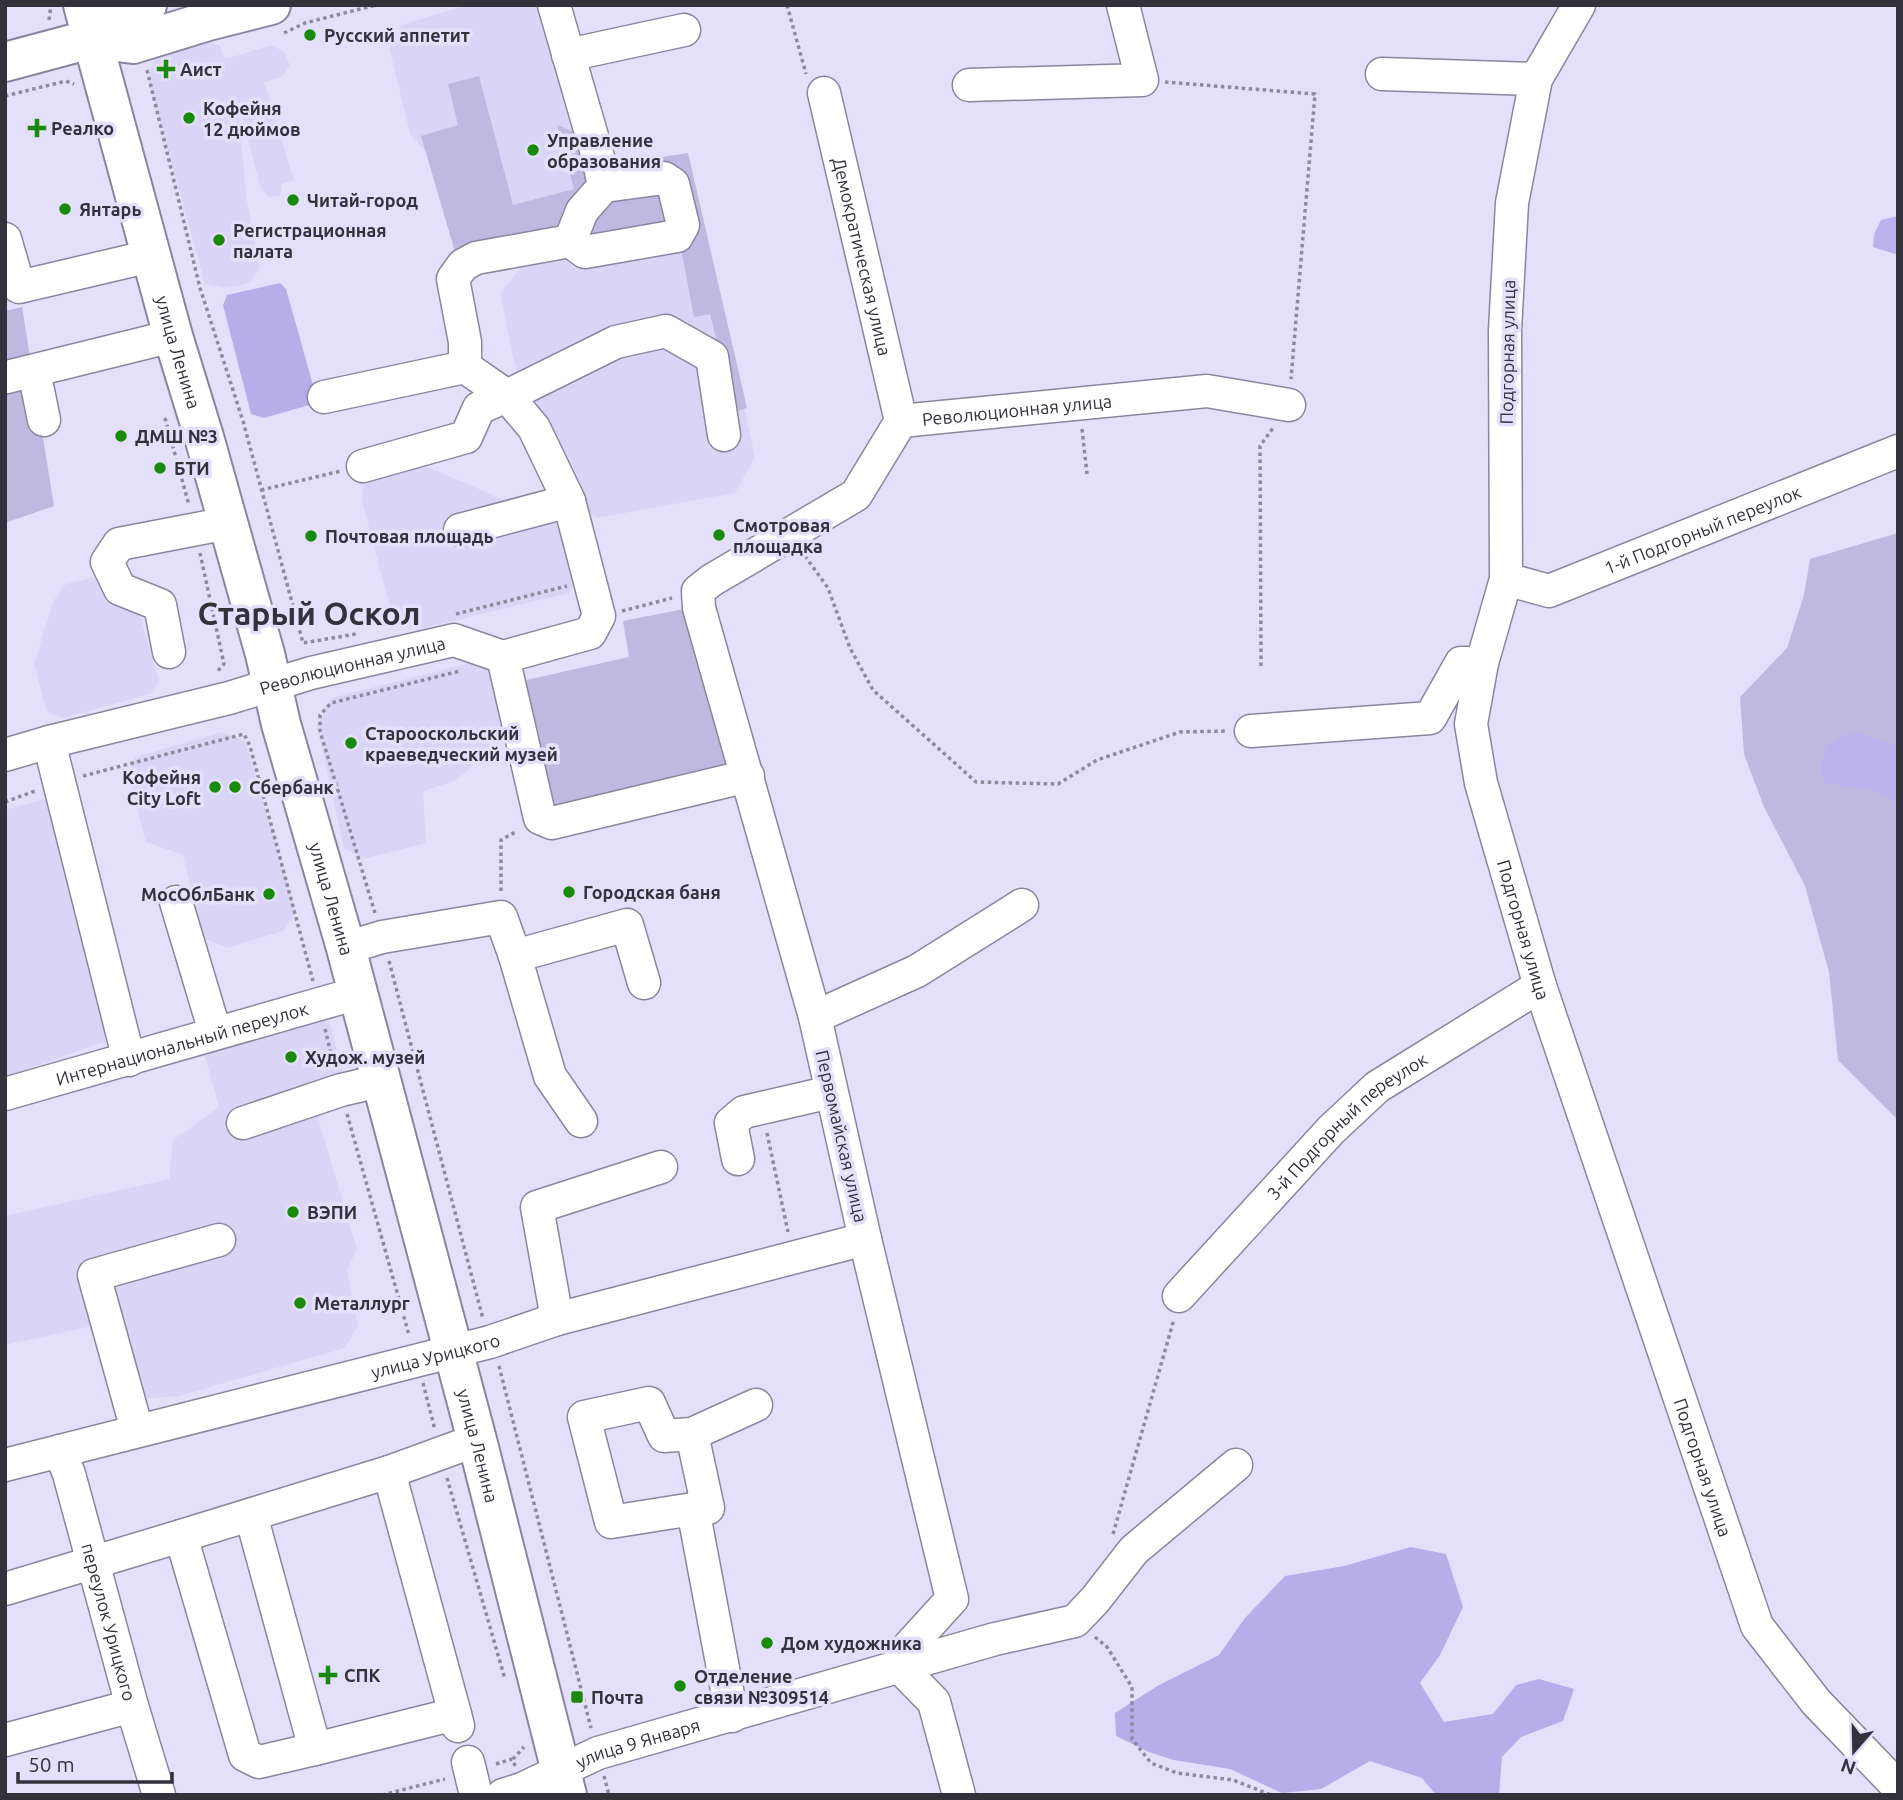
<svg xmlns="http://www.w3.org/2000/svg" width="1903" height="1800" font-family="Ubuntu,sans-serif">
<rect width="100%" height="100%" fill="#e4e0fb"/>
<g fill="#dad5f7">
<polygon points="468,5 545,5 589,197 513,229 426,152 410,134 389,47 401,25"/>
<polygon points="205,40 220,46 225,59 272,45 284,52 290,65 282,77 264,82 294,180 282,184 280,196 269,197 261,189 238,102 246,196 260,268 250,283 226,288 205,284 148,78 158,51"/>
<polygon points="675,236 711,252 755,457 735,493 597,518 558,496 513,358 500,293 524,264"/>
<polygon points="421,464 548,519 567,531 578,576 569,593 415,630 394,622 362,501 364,478"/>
<polygon points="110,574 131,584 159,681 150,694 63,718 46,711 34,663 54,600 66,584"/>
<polygon points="483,660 504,674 504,731 468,770 455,781 423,791 426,843 364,859 344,848 317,726 331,698"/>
<polygon points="222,732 245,741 296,912 283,931 227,948 203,938 183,855 146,842 128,775 135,757"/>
<polygon points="51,797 109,1040 5,1077 5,810"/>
<polygon points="310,1011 330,1024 346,1085 334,1107 318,1118 357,1249 347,1270 358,1326 345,1348 179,1396 143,1399 124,1319 5,1345 5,1216 169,1179 173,1140 219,1107 204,1052 256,1040 270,1021"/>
</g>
<g fill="#bfb9e1">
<polygon points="479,76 513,205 574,189 557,125 577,133 594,177 569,222 549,231 458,262 421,136 458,125 448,84"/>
<polygon points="688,153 747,408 734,412 710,314 694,317 679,238 677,171 619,178 614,168 617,164"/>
<polygon points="657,188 673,226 582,239 599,203"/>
<polygon points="22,307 54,506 5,523 5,311"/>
<polygon points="1898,533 1898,1120 1838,1060 1829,972 1805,886 1764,807 1744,754 1740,697 1787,648 1804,595 1810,559"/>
<polygon points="689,608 731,763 557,812 522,681 629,657 623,621"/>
</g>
<g fill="#b7ade9">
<polygon points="280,283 286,289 315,392 309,405 264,418 251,414 223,305 227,295"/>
<polygon points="1411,1547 1446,1554 1463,1607 1440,1655 1420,1683 1444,1722 1493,1714 1516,1685 1539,1679 1574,1689 1563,1721 1521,1737 1502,1757 1499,1795 1436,1795 1422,1778 1370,1761 1321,1789 1282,1793 1230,1769 1174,1760 1149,1752 1116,1736 1115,1713 1159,1685 1219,1655 1245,1618 1285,1576 1344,1566"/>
</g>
<g fill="#bcb2ee">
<polygon points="1898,216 1898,255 1873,247 1874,234 1881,220"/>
<path d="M1861 733 1898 747V805C1872 780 1855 792 1824 782L1821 765 1826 746 1842 736Z"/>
</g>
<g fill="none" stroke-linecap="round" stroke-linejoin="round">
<g stroke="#89869e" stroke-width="35">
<g id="minor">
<path id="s1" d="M1579 5 1536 79 1512 203 1505 330 1506 579 1482 663 1471 724 1481 783 1540 986 1757 1626 1816 1702 1898 1787"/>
<polyline points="568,55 684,30"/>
<polyline points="1382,74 1536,79"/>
<polyline points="969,85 1142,80 1123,5"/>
<path id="s2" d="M824 93 901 421"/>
<polyline points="5,239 19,287 151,256"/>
<polyline points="570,241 585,252 677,236 683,225 673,184 664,178 604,186"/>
<polyline points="465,367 465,342 453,279 463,265 476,258 570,241 582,211 604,186 598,157 554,5"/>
<polyline points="34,371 44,420"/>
<polyline points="7,377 173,336"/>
<polyline points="324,397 465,367 507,396 479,408 466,437 363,466"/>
<polyline points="460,530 569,501"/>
<path id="s3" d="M1506 579 1549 591 1898 451"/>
<polyline points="169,652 160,605 120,589 107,562 119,544 228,523"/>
<polyline points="503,657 540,818 552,823 748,776"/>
<polyline points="1251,731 1430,718 1461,663 1482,663"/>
<polyline points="49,742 129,1060"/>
<path id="s4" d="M5 755 49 742 229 698 311 673 454 640 503 657 590 633 599 616 569 501 534 428 507 396 616 342 666 331 712 357 724 435"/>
<polyline points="176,902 215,1032"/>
<polyline points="346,948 382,937 501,917 515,956 550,1076 581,1121"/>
<polyline points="515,956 627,925 644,983"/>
<polyline points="815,1017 917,971 1022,905"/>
<path id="s5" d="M5 1094 358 993"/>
<polyline points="243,1123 341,1090 380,1081"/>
<polyline points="738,1159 731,1123 744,1112 831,1092"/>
<path id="s6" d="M1179 1296 1331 1130 1377 1087 1540 986"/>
<polyline points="557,1319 537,1207 661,1167"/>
<polyline points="137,1430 94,1275 219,1240"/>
<polyline points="692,1434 708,1508 693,1509"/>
<path id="s7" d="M60 1451 69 1474 132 1706 159 1795"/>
<path id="s8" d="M5 1465 490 1342 557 1319 865 1239"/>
<polyline points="389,1472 455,1714"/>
<polyline points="251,1515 315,1749 455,1714 458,1726"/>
<polyline points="181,1536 389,1472 477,1440"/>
<polyline points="5,1589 181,1536 245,1755 259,1762 315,1749"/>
<path id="s9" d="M900 1667 901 1655 952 1599 865 1239 815 1017 699 608 698 591 712 580 856 495 901 421 1207 391 1289 405"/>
<polyline points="900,1667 934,1702 959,1795"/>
<polyline points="732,1716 693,1509 611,1522 584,1417 649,1403 664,1436 692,1434 756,1405"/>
<polyline points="5,1740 132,1706"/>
<polyline points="468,1762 476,1795"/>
<path id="s10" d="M503 1795 522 1789 598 1753 995 1639 1075 1621 1095 1600 1134 1550 1236 1465"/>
</g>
</g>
<g stroke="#89869e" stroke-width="42">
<g id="major">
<path id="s11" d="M83 5 173 336 204 437 265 654 281 724 346 948 477 1440 567 1795"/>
<polyline points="91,39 126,10 147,5"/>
<polyline points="5,62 91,39 133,44 208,21 271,5"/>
</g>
</g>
<g stroke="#8d8a9d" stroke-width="3.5" stroke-dasharray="3.5 3.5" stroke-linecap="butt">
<polyline points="787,5 806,74"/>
<polyline points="49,20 51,5"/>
<polyline points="284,33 305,23 376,5"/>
<polyline points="147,70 200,288 243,421 303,643 356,634"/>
<polyline points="1165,82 1315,94 1291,379"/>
<polyline points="5,96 66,81 74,84"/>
<polyline points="165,418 189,505"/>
<polyline points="1082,429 1087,474"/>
<polyline points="261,490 341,471"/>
<polyline points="200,553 224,664 216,673"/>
<polyline points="805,556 828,588 850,648 873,690 976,782 1058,784 1097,760 1180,732 1228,731"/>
<polyline points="622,611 672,598"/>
<polyline points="456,614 567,586"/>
<polyline points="1261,666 1260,446 1273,428"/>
<polyline points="83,776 244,734 250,746 313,981"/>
<polyline points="5,802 35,791"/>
<polyline points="501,891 501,840 517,831"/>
<polyline points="375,913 320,731 320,715 331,703 460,671"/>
<polyline points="389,961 483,1319"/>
<polyline points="325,1029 334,1066"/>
<polyline points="347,1114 409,1335"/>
<polyline points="767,1133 788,1232"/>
<polyline points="499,1366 591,1728"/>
<polyline points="423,1383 435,1430"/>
<polyline points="447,1478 505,1679"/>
<polyline points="1113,1534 1174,1319"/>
<polyline points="1095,1637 1107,1647 1132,1687 1132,1739 1151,1763 1177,1773 1233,1780 1271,1795"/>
<polyline points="496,1764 512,1759"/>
<polyline points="515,1766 513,1759 524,1747"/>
<polyline points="604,1776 609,1795"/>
<polyline points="382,1795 445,1779"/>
</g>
<use href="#minor" stroke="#fff" stroke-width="32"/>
<use href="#major" stroke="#fff" stroke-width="38"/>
</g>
<g fill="#198a0b" stroke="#e4e0fb" stroke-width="2.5">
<circle cx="310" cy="35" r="7"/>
<path d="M162.5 58.5h7v7h7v7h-7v7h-7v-7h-7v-7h7z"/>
<circle cx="189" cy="118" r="7"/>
<path d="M33.5 117.5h7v7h7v7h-7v7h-7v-7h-7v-7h7z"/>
<circle cx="533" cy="150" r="7"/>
<circle cx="293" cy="200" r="7"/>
<circle cx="65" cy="209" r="7"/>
<circle cx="219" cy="240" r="7"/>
<circle cx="121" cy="436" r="7"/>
<circle cx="160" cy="468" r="7"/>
<circle cx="719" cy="535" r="7"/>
<circle cx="311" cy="536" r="7"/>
<circle cx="351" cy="743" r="7"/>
<circle cx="215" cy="787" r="7"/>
<circle cx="235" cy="787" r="7"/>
<circle cx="569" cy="892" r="7"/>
<circle cx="269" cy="894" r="7"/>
<circle cx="291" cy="1057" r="7"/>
<circle cx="293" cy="1212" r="7"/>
<circle cx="300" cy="1303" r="7"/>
<circle cx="767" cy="1643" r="7"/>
<path d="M324.5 1664.5h7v7h7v7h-7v7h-7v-7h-7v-7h7z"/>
<circle cx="680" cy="1686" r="7"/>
<rect x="570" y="1690" width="14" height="14" rx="3.5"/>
</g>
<g text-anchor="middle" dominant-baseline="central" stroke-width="7" stroke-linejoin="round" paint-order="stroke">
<g font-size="18" font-weight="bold" fill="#33313c" stroke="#e4e0fb" text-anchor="start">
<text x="324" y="35">Русский аппетит</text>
<text x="180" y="69">Аист</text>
<text x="203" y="108">Кофейня<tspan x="203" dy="21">12 дюймов</tspan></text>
<text x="51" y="128">Реалко</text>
<text x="547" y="140">Управление<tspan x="547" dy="21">образования</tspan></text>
<text x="307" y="200">Читай-город</text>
<text x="79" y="209">Янтарь</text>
<text x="233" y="230">Регистрационная<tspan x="233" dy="21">палата</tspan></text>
<text x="135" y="436">ДМШ №3</text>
<text x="174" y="468">БТИ</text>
<text x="733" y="525">Смотровая<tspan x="733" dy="21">площадка</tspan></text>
<text x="325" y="536">Почтовая площадь</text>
<text x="365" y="733">Старооскольский<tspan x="365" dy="21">краеведческий музей</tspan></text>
<text x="201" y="777" text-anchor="end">Кофейня<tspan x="201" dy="21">City Loft</tspan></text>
<text x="249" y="787">Сбербанк</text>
<text x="583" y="892">Городская баня</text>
<text x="255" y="894" text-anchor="end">МосОблБанк</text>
<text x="305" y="1057">Худож. музей</text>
<text x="307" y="1212">ВЭПИ</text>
<text x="314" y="1303">Металлург</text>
<text x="781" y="1643">Дом художника</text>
<text x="344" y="1675">СПК</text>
<text x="694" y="1676">Отделение<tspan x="694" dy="21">связи №309514</tspan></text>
<text x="591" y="1697">Почта</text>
</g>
<g font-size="18" fill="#33313c" stroke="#e4e0fb">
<text stroke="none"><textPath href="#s2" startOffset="168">Демократическая улица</textPath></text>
<text stroke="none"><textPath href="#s11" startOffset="360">улица Ленина</textPath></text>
<text transform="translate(1507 352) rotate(-89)">Подгорная улица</text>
<text stroke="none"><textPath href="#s9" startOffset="1516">Революционная улица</textPath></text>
<text stroke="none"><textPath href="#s3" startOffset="210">1-й Подгорный переулок</textPath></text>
<text stroke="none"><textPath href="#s4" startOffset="359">Революционная улица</textPath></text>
<text stroke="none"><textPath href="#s11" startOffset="928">улица Ленина</textPath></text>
<text stroke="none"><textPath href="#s1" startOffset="950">Подгорная улица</textPath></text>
<text stroke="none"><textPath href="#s5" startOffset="184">Интернациональный переулок</textPath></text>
<text stroke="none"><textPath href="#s6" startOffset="240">3-й Подгорный переулок</textPath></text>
<text transform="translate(842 1136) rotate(77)">Первомайская улица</text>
<text stroke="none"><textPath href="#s8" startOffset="444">улица Урицкого</textPath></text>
<text stroke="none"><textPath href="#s11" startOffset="1494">улица Ленина</textPath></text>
<text stroke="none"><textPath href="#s1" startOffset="1517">Подгорная улица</textPath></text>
<text stroke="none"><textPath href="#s7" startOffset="178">переулок Урицкого</textPath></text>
<text stroke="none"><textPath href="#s10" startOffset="145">улица 9 Января</textPath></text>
</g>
<g font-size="32" font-weight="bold" fill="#33313c" stroke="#e4e0fb">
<text x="309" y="613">Старый Оскол</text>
</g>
</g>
<rect width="1903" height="1800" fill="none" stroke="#33313c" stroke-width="14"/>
<g transform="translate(1854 1751) rotate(200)" stroke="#e4e0fb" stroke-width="5" paint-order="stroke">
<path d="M0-5L12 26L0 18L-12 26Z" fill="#33313c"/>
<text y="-10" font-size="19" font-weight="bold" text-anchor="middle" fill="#33313c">N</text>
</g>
<path d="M18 1772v10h154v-10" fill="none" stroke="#33313c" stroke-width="3.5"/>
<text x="28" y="1772" font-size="21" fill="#33313c" stroke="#e4e0fb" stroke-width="5" paint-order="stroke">50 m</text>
</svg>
